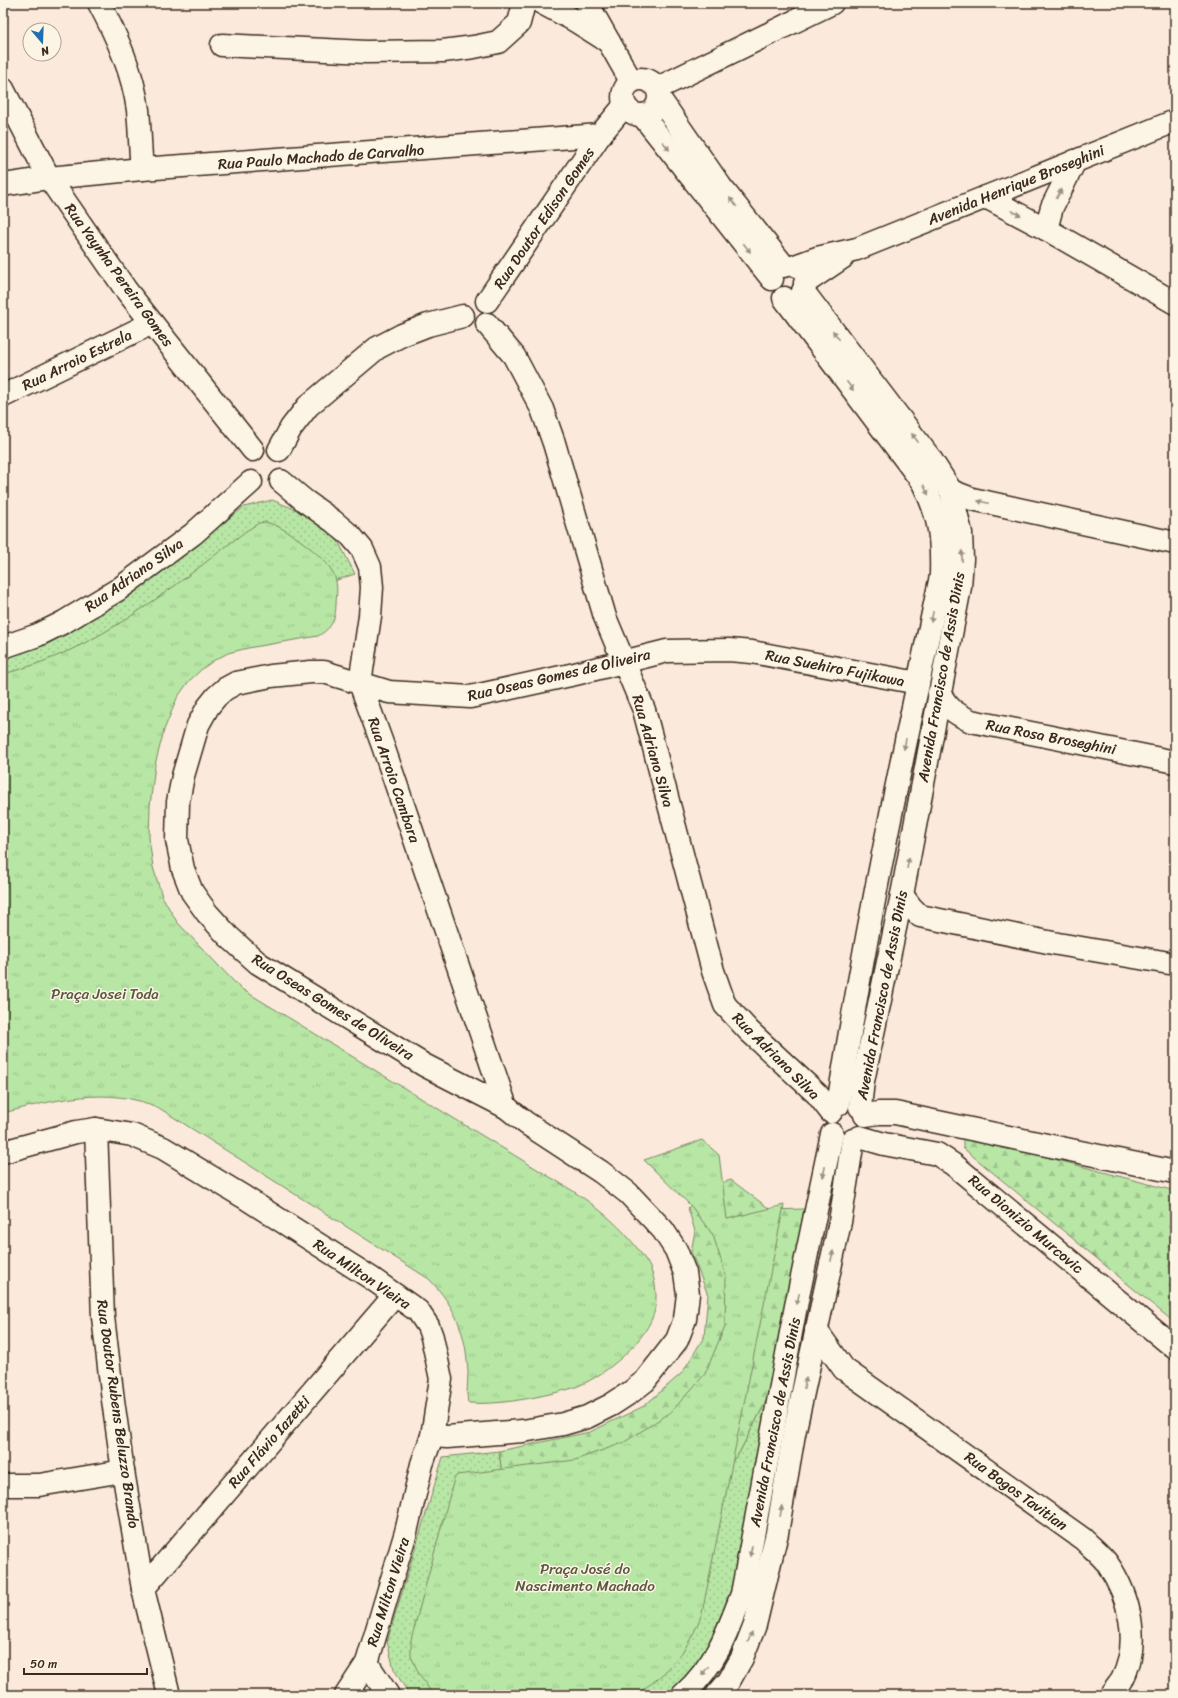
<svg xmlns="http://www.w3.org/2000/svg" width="1178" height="1698" font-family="Sriracha,sans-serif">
<defs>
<pattern id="grass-dots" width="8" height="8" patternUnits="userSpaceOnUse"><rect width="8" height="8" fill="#b7e6a5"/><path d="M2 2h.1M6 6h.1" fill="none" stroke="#9ec58e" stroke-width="1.8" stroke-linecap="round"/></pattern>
<pattern id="forest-firs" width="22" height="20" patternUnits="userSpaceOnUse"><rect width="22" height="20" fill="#b7e6a5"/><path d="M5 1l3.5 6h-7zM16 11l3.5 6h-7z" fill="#9ec58e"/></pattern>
<pattern id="park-tufts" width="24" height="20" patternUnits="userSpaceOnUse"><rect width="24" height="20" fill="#b7e6a5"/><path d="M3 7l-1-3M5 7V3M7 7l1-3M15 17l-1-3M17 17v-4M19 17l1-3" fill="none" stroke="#9ec58e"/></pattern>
</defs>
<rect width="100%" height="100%" fill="#fbe9db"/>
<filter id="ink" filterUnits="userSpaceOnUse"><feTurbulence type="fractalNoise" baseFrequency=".025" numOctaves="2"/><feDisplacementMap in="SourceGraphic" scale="8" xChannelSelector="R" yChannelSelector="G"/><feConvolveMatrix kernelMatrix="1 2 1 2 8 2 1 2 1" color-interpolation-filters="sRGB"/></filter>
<g filter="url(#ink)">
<g fill="url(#grass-dots)" stroke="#798862">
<polygon points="272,500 307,514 338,541 355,574 328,583 3,727 3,659 90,620 127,596 244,507"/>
<polygon points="775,1384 724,1629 689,1681 672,1695 409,1695 394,1669 387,1642 443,1457 499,1451 502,1474 693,1508 739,1453"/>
</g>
<g fill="url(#forest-firs)" stroke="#798862">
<polygon points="963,1135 1175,1191 1175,1323 963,1148"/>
<polygon points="731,1180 771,1210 804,1209 775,1384 739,1453 693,1508 502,1474 499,1451 590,1432 644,1406 682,1373 704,1337 708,1295 691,1252 695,1231 688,1208 707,1187"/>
</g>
<g fill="url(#park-tufts)" stroke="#798862">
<path d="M265 522C282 524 326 557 333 573 338 582 337 592 336 603 336 619 332 628 318 636L248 648 228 653 213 661 202 669 189 681 177 698 164 730 155 765 150 806 149 838 153 867 162 896 177 922 240 988 573 1191C599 1208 622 1227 640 1252 644 1258 650 1265 652 1273 656 1284 657 1297 655 1309 649 1339 606 1375 578 1386 572 1389 564 1390 558 1392 529 1399 498 1405 468 1403 466 1393 468 1382 468 1372 466 1333 456 1307 429 1279L159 1108C108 1085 55 1100 3 1113V674C97 651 171 589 246 531L259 523Z"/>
<path d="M702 1140 719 1155 727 1219 784 1205 702 1613C689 1650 668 1675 634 1695H433L419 1674 411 1656V1640L454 1479 457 1475 575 1460 623 1443 671 1412 705 1374 725 1326 726 1276 713 1235 691 1206 644 1160Z"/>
</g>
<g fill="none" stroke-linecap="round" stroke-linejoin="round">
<g stroke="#3b2a1e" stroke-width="25">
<g id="minor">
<path d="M99 3C117 37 133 72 138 110 140 130 140 150 142 169"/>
<polyline points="542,3 574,20 609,42"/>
<polyline points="222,45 366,52 443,51 474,47 498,42 519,23 524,3"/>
<polyline points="658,88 832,3"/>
<polyline points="3,89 49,178 126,290 253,450"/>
<polyline points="3,185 49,178 142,169 600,135 625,105"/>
<polyline points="986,197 1046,229 1175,303"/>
<polyline points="1046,229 1052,207 1075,161"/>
<polyline points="795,266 817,258 857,249 1175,121"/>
<polyline points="805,283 842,258"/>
<polyline points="487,301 600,135"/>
<polyline points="487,324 514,356 542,409 554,443 605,617 644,710 713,971 725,1005 749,1031 817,1094 831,1112"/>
<polyline points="3,396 152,323"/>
<polyline points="279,450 291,428 308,406 377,348 402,335 428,325 463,316"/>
<polyline points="281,481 305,501 333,521 351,536 362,549 370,567 372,587 370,616 360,683 383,746 506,1107"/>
<polyline points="951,491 972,499 1175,543"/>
<polyline points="3,647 38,635 64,622 119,589 193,534 251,482"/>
<path d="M939 693C948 708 954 713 971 721L1175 762"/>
<polyline points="902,895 911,907 920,916 1058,944 1175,964"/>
<polyline points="865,1115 879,1113 895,1113 1175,1172"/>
<polyline points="96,1129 103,1317 113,1400 123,1471 143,1589 169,1695"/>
<polyline points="860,1137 884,1144 937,1154 954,1165 1175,1348"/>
<polyline points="3,1152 76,1132 96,1129 132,1135 163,1148 244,1197 371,1278 418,1311 428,1326 432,1337 441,1379 432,1436 422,1464 406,1532 367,1663 346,1695"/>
<path d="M816 1330 844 1369 1083 1539C1091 1547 1100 1554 1107 1563 1130 1596 1141 1643 1122 1680 1119 1685 1114 1690 1111 1695"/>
<polyline points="432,1436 447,1437 523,1431 563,1424 587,1417 611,1405 631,1392 645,1381 677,1340 685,1319 688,1294 685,1273 676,1250 663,1230 628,1193 601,1172 526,1123 506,1107 424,1065 258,963 228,936 207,913 192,892 183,869 177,840 178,802 183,776 198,725 208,707 216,697 225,689 236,683 271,676 311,672 324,672 389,692 470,697 575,674 667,651 729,650 752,652 918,683"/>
<polyline points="3,1485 39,1485 123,1471"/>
<polyline points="143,1589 395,1295"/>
<polyline points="367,1663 388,1695"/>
</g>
</g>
<g stroke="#3b2a1e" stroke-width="25">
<g id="major">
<polyline points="587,3 631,81"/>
<circle cx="641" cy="97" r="18"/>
<polyline points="660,99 721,187 784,266"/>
<polyline points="642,115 772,279"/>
<polyline points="803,291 930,458 951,491 961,533 962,559 960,587 902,895 863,1081 860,1107"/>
<path d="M784 298 923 483C940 518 942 538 941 576 903 752 866 928 838 1105"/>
<path d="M683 1695C715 1666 727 1634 742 1594L796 1306 832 1134"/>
<polyline points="717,1695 729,1681 742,1658 755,1625 777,1533 794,1434 840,1222 853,1140"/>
</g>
</g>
<use href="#minor" stroke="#fcf5e5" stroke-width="22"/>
<use href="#major" stroke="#fcf5e5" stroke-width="22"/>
</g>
<defs><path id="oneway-solid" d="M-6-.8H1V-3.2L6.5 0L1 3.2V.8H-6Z"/></defs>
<g fill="#9c9082">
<use href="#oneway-solid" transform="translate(666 146) rotate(52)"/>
<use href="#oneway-solid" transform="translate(1059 194) rotate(-61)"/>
<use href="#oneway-solid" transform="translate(733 202) rotate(-129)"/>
<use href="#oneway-solid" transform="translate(1016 213) rotate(28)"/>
<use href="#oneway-solid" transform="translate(747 248) rotate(52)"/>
<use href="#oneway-solid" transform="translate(836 335) rotate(-127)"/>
<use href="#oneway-solid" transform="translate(850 386) rotate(53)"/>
<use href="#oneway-solid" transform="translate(915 438) rotate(-127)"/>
<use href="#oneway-solid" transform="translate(926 490) rotate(64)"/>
<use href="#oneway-solid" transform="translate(983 502) rotate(-168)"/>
<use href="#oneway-solid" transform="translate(962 556) rotate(-91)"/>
<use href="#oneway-solid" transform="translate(932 617) rotate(102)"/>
<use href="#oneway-solid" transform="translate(905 744) rotate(101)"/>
<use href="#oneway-solid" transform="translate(908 863) rotate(-80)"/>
<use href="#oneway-solid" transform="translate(824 1172) rotate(102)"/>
<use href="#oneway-solid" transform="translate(832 1256) rotate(-78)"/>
<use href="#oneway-solid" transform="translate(798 1299) rotate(102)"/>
<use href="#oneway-solid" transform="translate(805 1383) rotate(-78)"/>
<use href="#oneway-solid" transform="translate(781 1511) rotate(-81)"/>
<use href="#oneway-solid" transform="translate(751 1551) rotate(101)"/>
<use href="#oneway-solid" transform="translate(750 1637) rotate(-68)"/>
<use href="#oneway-solid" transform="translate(705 1671) rotate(127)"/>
</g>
</g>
<g text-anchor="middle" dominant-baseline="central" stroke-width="3" stroke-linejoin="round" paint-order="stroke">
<g font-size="15" fill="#3b2a1e" stroke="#fcf5e5">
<text transform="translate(321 157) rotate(-4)">Rua Paulo Machado de Carvalho</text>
<text transform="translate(1016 185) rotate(-22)">Avenida Henrique Broseghini</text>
<text transform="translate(544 218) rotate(-56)">Rua Doutor Edison Gomes</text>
<text transform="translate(119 275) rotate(54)">Rua Yaynha Pereira Gomes</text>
<text transform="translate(77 360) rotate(-26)">Rua Arroio Estrela</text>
<text transform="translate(134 575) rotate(-35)">Rua Adriano Silva</text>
<text transform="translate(835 668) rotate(11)">Rua Suehiro Fujikawa</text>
<text transform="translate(559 675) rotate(-13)">Rua Oseas Gomes de Oliveira</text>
<text transform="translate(941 677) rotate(-80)">Avenida Francisco de Assis Dinis</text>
<text transform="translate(1051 737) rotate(11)">Rua Rosa Broseghini</text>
<text transform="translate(653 751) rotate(74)">Rua Adriano Silva</text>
<text transform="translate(394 780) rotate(71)">Rua Arroio Cambara</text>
<text transform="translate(882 995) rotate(-79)">Avenida Francisco de Assis Dinis</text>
<text transform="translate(333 1007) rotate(32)">Rua Oseas Gomes de Oliveira</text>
<text transform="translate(776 1056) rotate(45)">Rua Adriano Silva</text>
<text transform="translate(1026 1224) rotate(40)">Rua Dionizio Murcovic</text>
<text transform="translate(362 1274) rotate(34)">Rua Milton Vieira</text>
<text transform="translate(118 1414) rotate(82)">Rua Doutor Rubens Beluzzo Brando</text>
<text transform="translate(775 1422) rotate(-79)">Avenida Francisco de Assis Dinis</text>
<text transform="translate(269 1442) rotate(-49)">Rua Flávio Iazetti</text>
<text transform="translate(1016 1491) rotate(36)">Rua Bogos Tavitian</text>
<text transform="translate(388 1592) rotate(-73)">Rua Milton Vieira</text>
</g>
<g font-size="15" fill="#5a5940" stroke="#fcf5e5">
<text x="105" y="994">Praça Josei Toda</text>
<text x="585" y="1569">Praça José do<tspan x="585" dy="17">Nascimento Machado</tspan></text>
</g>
</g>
<rect width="1178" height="1698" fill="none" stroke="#fcf5e5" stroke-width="16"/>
<rect x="8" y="8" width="1162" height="1682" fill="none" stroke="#3b2a1e" stroke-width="1.5" filter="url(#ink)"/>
<g transform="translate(42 42) rotate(161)"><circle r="19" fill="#fcf5e5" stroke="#afa495"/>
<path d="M0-3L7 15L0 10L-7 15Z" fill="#1f6fb2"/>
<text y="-6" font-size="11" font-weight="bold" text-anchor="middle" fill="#3b2a1e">N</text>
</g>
<path d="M24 1668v6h123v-6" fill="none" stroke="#3b2a1e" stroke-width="2"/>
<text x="30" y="1668" font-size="12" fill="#3b2a1e" stroke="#fcf5e5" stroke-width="3" paint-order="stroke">50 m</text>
</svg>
